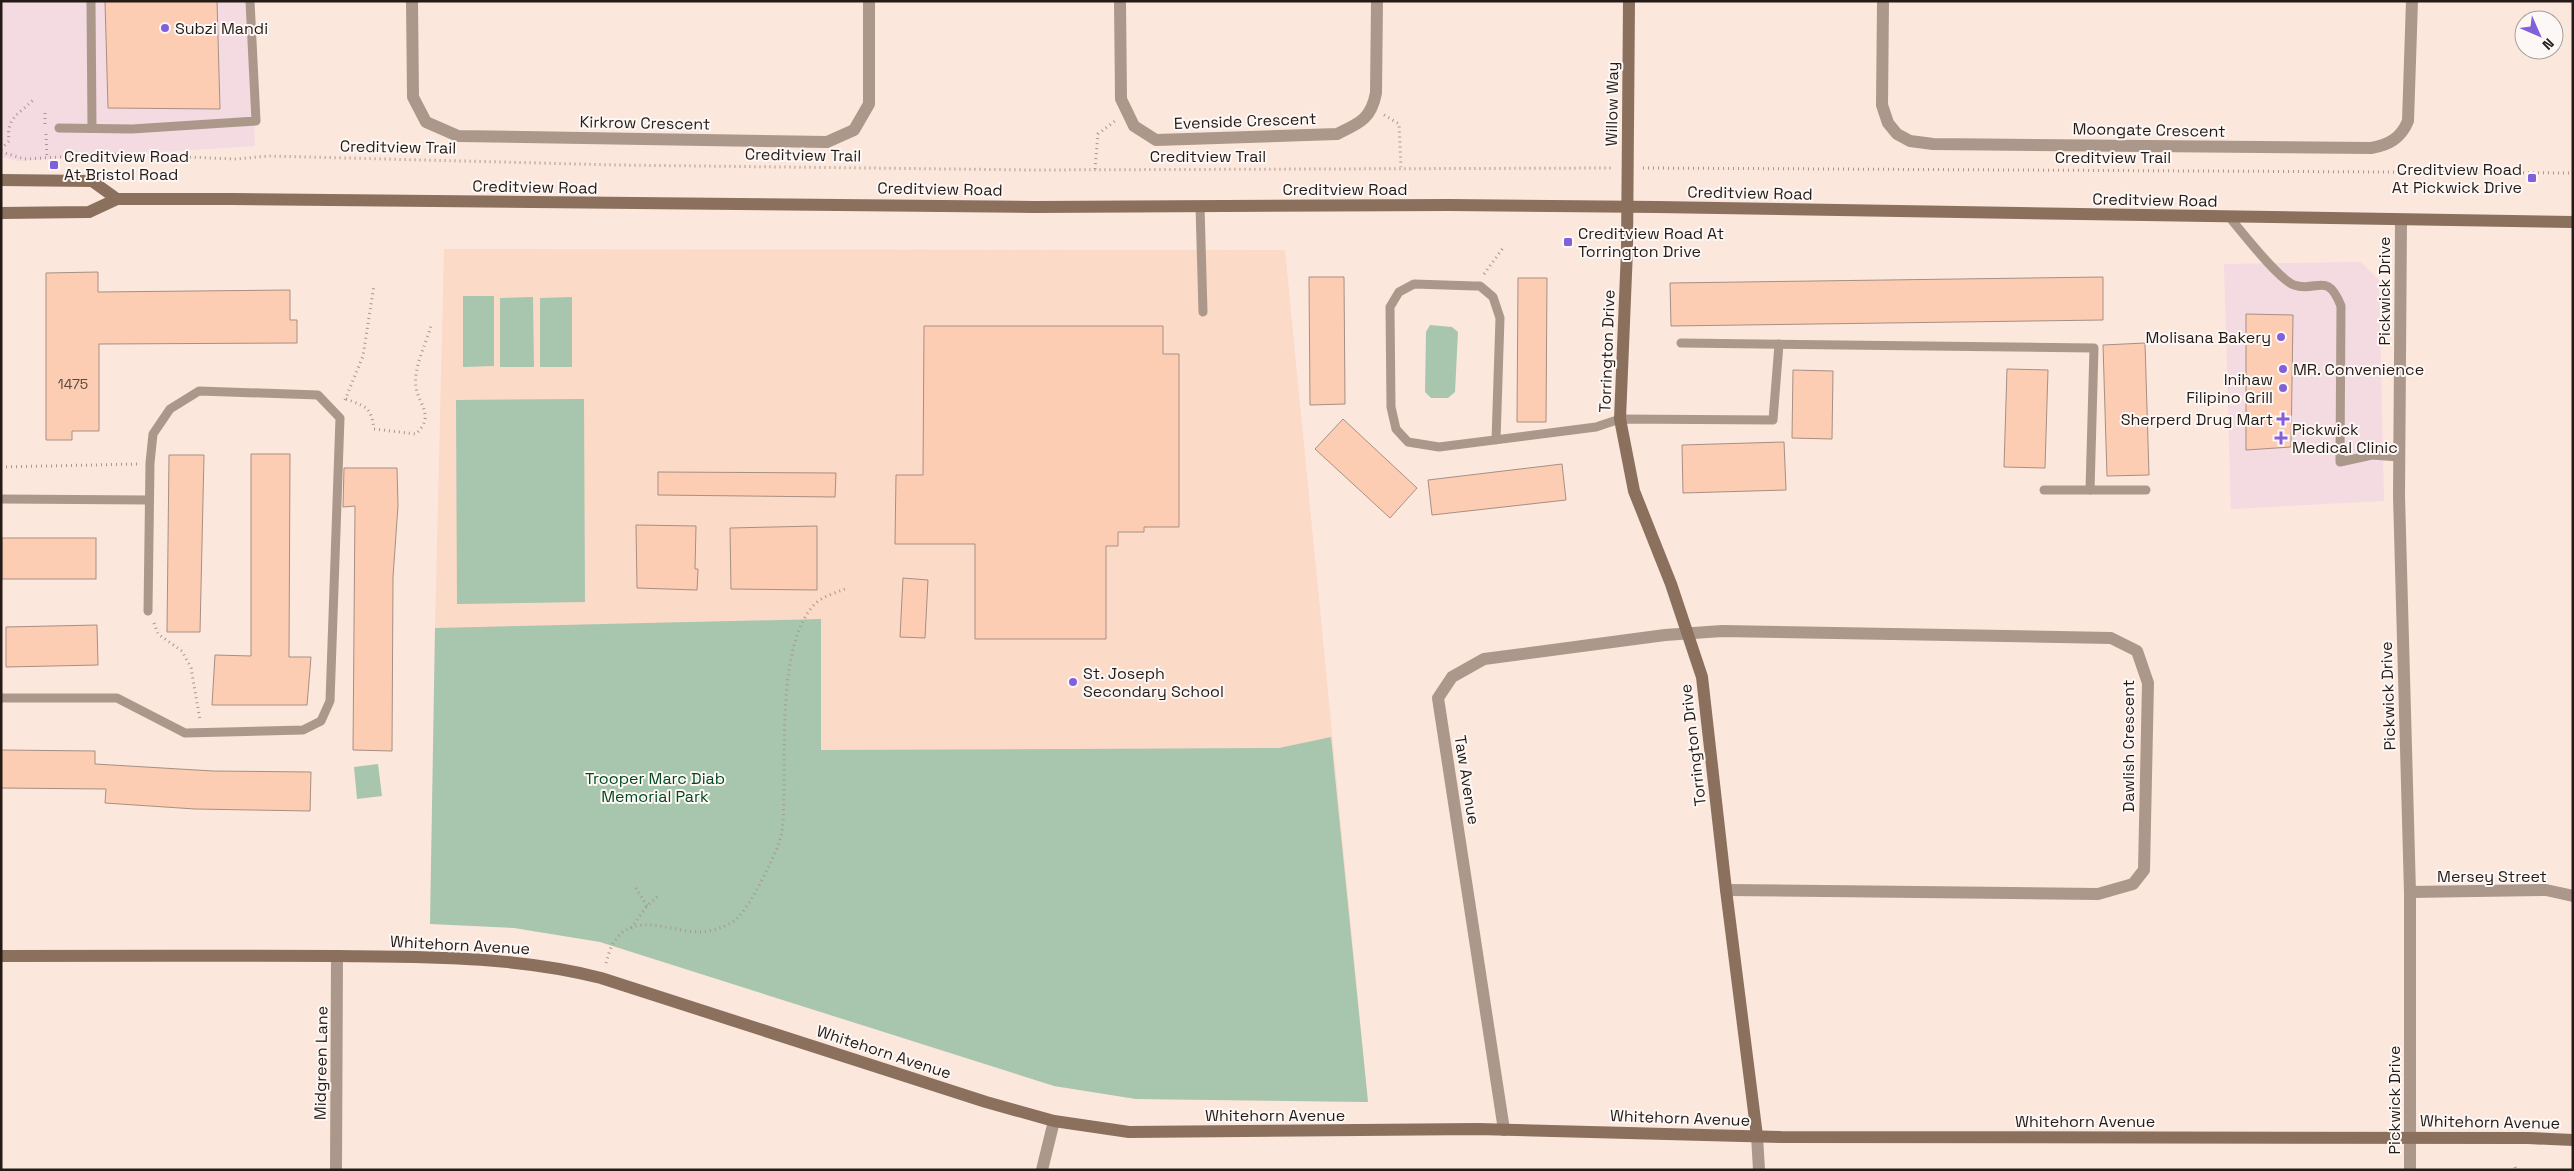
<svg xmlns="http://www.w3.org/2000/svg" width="2574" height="1171" font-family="'Space Grotesk',sans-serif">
<rect width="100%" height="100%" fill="#fce7dc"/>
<g fill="#f4dae1">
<polygon points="1,1 250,1 255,146 19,161 1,157"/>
<polygon points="2361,262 2379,280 2384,501 2231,509 2224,264"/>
</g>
<polygon fill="#fbdac8" points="444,249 1285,250 1368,1102 1136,1099 1054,1086 435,628"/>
<g fill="#a7c6ad">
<polygon points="463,296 494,296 494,366 463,367"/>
<polygon points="533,297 534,367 500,367 500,298"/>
<polygon points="572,297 572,367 540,367 540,298"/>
<polygon points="1430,325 1452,327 1458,332 1455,392 1448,398 1431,398 1425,392 1426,332"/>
<polygon points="584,399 585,602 457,604 456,400"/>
<polygon points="821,619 821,750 1279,748 1331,737 1368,1102 1136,1099 1054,1086 600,942 514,928 430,924 435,628"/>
<polygon points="378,764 382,796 357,799 354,767"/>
</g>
<g fill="#fdcdb3" stroke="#a78f83">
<polygon points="105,1 217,1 220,109 108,108"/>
<polygon points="98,272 98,292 290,290 290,320 297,320 297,343 99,344 99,431 72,431 72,440 46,440 46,273"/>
<polygon points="1309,277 1344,277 1345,404 1310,405"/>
<polygon points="2103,277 2103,320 1671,326 1670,283"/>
<polygon points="1518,278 1547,278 1546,422 1517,422"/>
<polygon points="2246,314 2293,315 2291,447 2246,450"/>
<polygon points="924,326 1163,326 1163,354 1179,354 1179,527 1144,527 1144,532 1118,532 1118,546 1106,546 1106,639 975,639 975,544 895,544 896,475 923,475"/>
<polygon points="2145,343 2149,475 2107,476 2103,345"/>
<polygon points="2007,369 2048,370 2045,468 2004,467"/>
<polygon points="1793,370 1833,371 1832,439 1792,438"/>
<polygon points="1343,419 1417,488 1390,518 1315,449"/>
<polygon points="1784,442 1786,490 1683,493 1682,445"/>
<polygon points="251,454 290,454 289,657 311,657 307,705 212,705 215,655 251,656"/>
<polygon points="169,455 204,455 200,632 167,632"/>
<polygon points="1562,464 1566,500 1432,515 1428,480"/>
<polygon points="344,468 397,468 398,506 393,577 392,751 353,750 355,506 343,507"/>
<polygon points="658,472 836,473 835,497 658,495"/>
<polygon points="636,525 696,526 695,569 698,569 697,590 637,588"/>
<polygon points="817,526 817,590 731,589 730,528"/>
<rect x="2" y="538" width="94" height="41"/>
<polygon points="903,578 928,580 925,638 900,637"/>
<polygon points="97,625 98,665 6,667 6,627"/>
<polygon points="1,750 95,751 95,764 213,771 311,772 310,811 195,809 105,803 106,789 1,788"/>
</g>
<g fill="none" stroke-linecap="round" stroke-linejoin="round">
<g stroke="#a7978e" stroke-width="3" stroke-dasharray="1 4" stroke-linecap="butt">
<polyline points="45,113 45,125"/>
<polyline points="1384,115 1399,124 1401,167"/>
<polyline points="46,134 47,158"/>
<path d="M1 149 9 141C6 118 18 115 33 100"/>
<polyline points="1,152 25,159 112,154 236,159 269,156 617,165 1033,170 1614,168"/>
<polyline points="1643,168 2573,173"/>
<polyline points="1095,169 1098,134 1115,121"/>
<polyline points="1484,274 1503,248"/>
<path d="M346 399C366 407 371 406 374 429L416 434C435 415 419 406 416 387 413 368 426 344 431 326"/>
<polyline points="345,400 363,356 374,285"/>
<polyline points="1,467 138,464"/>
<polyline points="154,623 158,634 182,651 191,668 200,720"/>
<polyline points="636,888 647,906"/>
<polyline points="631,928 647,906 658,896"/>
<path d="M606 963C608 956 610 948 614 942 634 910 674 933 702 932 713 931 725 927 734 921 749 910 772 861 779 843 785 826 783 808 784 790 785 742 779 640 815 604 823 596 835 593 845 589"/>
<polyline points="2515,1167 2516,1170"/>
</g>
<g stroke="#ab988b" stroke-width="9">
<polyline points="91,1 92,128"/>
<polyline points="59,128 132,129 256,121 250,1"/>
<polyline points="1200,206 1203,312"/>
<path d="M2230 218C2243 233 2278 279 2294 285 2317 293 2327 270 2341 306L2340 462 2372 455 2399 457"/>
<polyline points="1681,343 2094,348 2090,490"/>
<polyline points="1496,440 1500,318 1493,297 1480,286 1475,286 1414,284 1399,292 1390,307 1391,407 1396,429 1408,442 1439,447 1596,427 1620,419 1773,420 1779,344"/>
<polyline points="2044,490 2146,490"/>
<polyline points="1,499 149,500"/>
<polyline points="1,698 117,698 185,733 303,730 321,721 330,701 340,418 318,395 199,391 170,409 153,434 150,463 148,611"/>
</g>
<g stroke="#ab988b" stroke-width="12">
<polyline points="412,1 413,97 426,122 458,136 827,142 854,130 869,104 869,1"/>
<path d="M1120 1 1121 99 1134 126 1156 140 1337 134C1360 123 1371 119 1376 93L1377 1"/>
<path d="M1883 1 1882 105 1888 123 1897 134 1910 141 1933 144 2371 148C2389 145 2401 138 2408 121L2412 1"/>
<polyline points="2401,221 2399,496 2410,892 2410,1170"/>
<polyline points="2410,892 2546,890 2573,896"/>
<polyline points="1504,1130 1438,698 1452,677 1484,659 1665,635 1722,631 2111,638 2137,651 2148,683 2144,870 2133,884 2098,894 1726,890"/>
<polyline points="1757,1136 1759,1170"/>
<polyline points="336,1170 337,956"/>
<polyline points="1042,1170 1054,1121"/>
</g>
<g stroke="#8b705d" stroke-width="12">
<polyline points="1629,1 1627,250 1620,419 1634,491 1671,584 1702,677 1726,890 1757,1136"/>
<polyline points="1,180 92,181 117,199"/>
<polyline points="1,213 89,212 117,199 232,199 1034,207 1449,205 1657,207 2573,222"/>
<path d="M1 956C113 956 226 955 338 956 426 957 515 956 601 978L986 1102 1054 1121 1129 1132 1478 1129 1781 1137 2528 1138 2573 1140"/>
</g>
</g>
<g fill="#8360db" stroke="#fdf8f5" stroke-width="2">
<circle cx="165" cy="28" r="5"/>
<rect x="49" y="160" width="10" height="10" rx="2.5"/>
<rect x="2527" y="173" width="10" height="10" rx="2.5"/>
<rect x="1563" y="237" width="10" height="10" rx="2.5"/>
<circle cx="2281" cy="337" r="5"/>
<circle cx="2283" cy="369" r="5"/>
<circle cx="2283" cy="388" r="5"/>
<path d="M2280.5 411.5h5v5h5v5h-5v5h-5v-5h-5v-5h5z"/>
<path d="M2278.5 430.5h5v5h5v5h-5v5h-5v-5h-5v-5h5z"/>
<circle cx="1073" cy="682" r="5"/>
</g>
<g text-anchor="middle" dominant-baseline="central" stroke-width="4" stroke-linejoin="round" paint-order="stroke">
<g font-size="14" fill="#5a483d">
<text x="73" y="384">1475</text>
</g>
<g font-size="16" fill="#241b16" stroke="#fdf8f5" text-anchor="start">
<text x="175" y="28">Subzi Mandi</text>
<text x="64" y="156">Creditview Road<tspan x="64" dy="18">At Bristol Road</tspan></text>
<text x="2522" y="169" text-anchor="end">Creditview Road<tspan x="2522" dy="18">At Pickwick Drive</tspan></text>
<text x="1578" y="233">Creditview Road At<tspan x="1578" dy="18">Torrington Drive</tspan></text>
<text x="2271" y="337" text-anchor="end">Molisana Bakery</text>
<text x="2293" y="369">MR. Convenience</text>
<text x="2273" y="379" text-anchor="end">Inihaw<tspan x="2273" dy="18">Filipino Grill</tspan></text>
<text x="2273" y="419" text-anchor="end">Sherperd Drug Mart</text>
<text x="2292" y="429">Pickwick<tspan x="2292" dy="18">Medical Clinic</tspan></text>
<text x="1083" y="673">St. Joseph<tspan x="1083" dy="18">Secondary School</tspan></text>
</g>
<g font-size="16" fill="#241b16" stroke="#fdf8f5">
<text transform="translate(1612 104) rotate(-89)">Willow Way</text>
<text transform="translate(1245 121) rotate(-2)">Evenside Crescent</text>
<text transform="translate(645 123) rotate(1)">Kirkrow Crescent</text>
<text transform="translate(2149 130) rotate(1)">Moongate Crescent</text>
<text transform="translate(398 147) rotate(1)">Creditview Trail</text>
<text transform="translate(803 155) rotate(1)">Creditview Trail</text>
<text x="1208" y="156">Creditview Trail</text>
<text x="2113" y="157">Creditview Trail</text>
<text transform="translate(535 187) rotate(1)">Creditview Road</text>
<text transform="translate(940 189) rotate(1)">Creditview Road</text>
<text x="1345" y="189">Creditview Road</text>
<text transform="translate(1750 193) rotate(1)">Creditview Road</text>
<text transform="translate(2155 200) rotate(1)">Creditview Road</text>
<text transform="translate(2384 291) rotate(-90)">Pickwick Drive</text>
<text transform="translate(1607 351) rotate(-88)">Torrington Drive</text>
<text transform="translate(2388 696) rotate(-92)">Pickwick Drive</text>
<text transform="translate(1693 745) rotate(-97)">Torrington Drive</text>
<text transform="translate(2128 746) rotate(-90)">Dawlish Crescent</text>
<text transform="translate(1467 780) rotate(81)">Taw Avenue</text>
<text x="2492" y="876">Mersey Street</text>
<text transform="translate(460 945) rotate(3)">Whitehorn Avenue</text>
<text transform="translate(884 1052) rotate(18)">Whitehorn Avenue</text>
<text transform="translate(321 1063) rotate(-89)">Midgreen Lane</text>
<text transform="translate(2394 1100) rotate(-90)">Pickwick Drive</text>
<text x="1275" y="1115">Whitehorn Avenue</text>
<text transform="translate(1680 1118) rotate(2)">Whitehorn Avenue</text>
<text x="2085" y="1121">Whitehorn Avenue</text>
<text transform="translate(2490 1122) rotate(1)">Whitehorn Avenue</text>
</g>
<g font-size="16" fill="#00481f" stroke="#fdf8f5">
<text x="655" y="778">Trooper Marc Diab<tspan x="655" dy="18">Memorial Park</tspan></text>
</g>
</g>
<rect width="2574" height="1171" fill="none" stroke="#241b16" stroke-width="5"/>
<g transform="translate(2539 35) rotate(135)"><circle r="24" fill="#fdf8f5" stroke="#a6a09c"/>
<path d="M0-4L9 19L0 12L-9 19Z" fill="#8360db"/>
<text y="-8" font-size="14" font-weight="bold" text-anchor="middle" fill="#241b16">N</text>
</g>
</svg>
